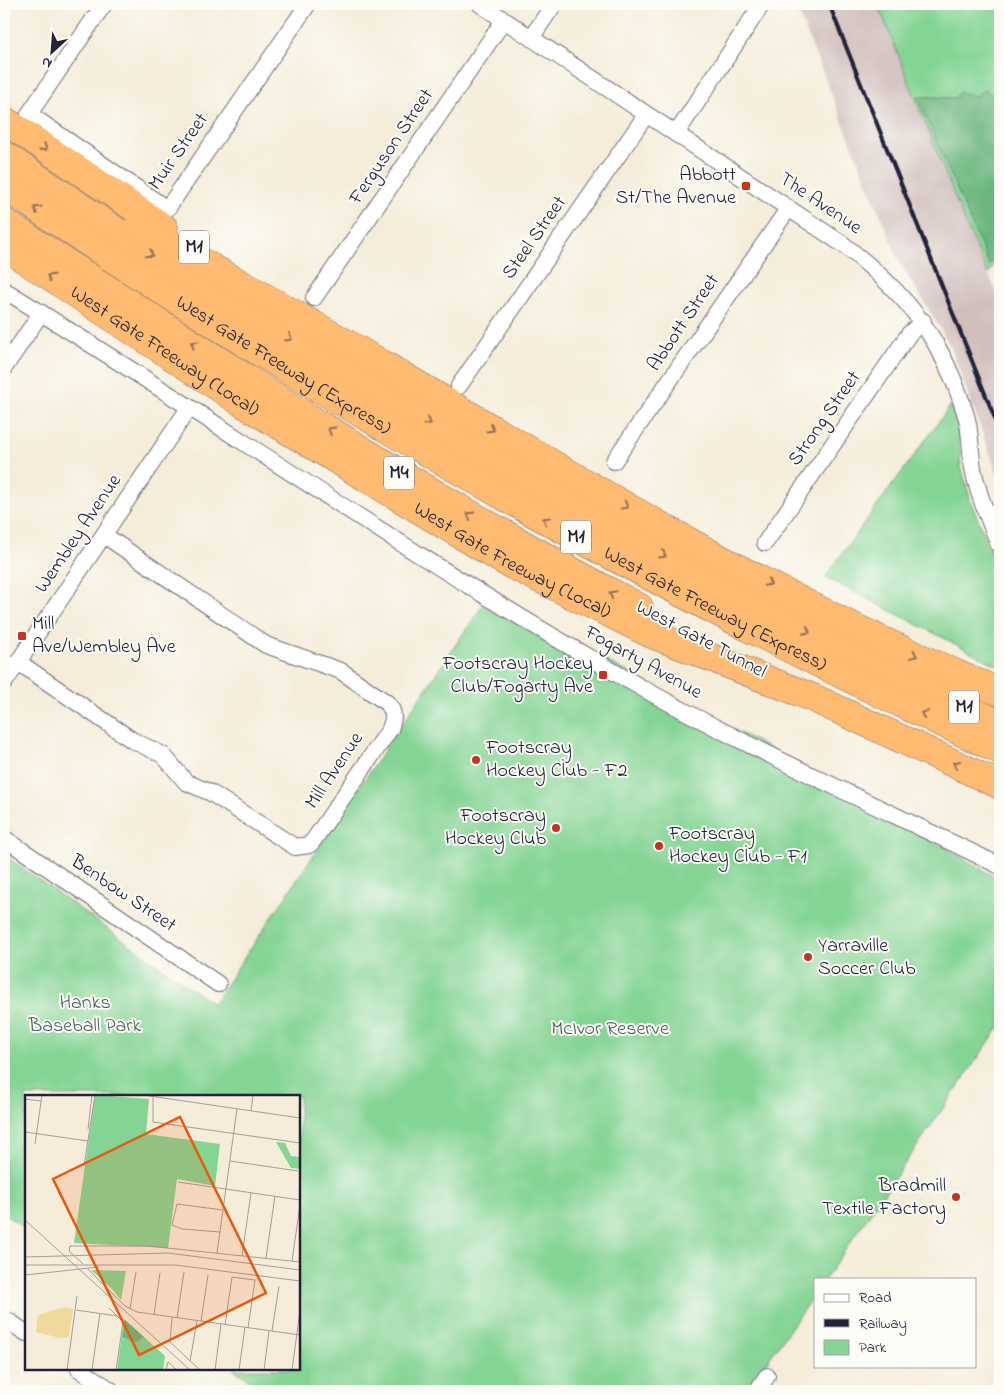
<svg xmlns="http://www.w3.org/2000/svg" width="1004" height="1395" font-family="'Indie Flower',sans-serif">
<rect width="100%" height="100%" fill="#fdfcf7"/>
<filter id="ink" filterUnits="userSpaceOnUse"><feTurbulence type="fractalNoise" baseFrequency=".02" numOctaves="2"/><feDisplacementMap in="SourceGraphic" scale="10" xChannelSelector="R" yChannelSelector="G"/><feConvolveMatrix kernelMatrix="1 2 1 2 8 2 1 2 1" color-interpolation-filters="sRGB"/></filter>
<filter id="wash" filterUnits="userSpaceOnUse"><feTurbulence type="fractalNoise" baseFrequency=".0096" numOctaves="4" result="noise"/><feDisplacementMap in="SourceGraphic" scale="20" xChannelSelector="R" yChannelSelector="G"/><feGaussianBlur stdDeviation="1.12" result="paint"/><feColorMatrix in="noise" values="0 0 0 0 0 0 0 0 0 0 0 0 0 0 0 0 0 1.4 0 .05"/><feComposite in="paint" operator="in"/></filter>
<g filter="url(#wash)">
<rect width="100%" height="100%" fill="#f5edda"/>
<polygon fill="#d1bfbe" points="795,4 878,4 964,220 1000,300 1000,481 950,345 899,261"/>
<g fill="#84d494" stroke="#537b68">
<polygon points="878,4 1000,4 1000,257 988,274 964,220"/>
<polygon points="951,405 958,425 961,466 972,505 1000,573 1000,667 825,577"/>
<polygon points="488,597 855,795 1000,880 1000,1026 825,1279 815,1279 815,1293 747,1391 267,1391 233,1369 299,1369 299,1096 26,1096 26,1229 4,1214 4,855 213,1004"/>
</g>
<polygon fill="#6bb67e" stroke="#466c5c" points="985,89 1000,102 1000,248 989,265 917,96 955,98 960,92 975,96"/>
</g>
<g filter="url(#ink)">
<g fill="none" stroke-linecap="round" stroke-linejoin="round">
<polyline stroke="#cbc4ba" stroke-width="28" stroke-dasharray="28 14" stroke-linecap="butt" points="947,683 1000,707"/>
<g stroke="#6c6973" stroke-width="18">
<g id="street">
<polyline points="104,4 29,114 167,209 308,4"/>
<path d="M480 4 844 245C908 295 944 340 967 419 971 435 970 452 973 468 978 496 990 521 1000 547"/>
<polyline points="531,38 554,4"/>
<polyline points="676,134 762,4"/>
<path d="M4 290C206 414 401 550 607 668 734 742 869 802 1000 866"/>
<polyline points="314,298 504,20"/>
<polyline points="4,368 41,313"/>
<polyline points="459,386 646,115"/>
<polyline points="614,461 788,209"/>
<polyline points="765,543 909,334 923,321"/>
<path d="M18 662 132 740 163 755 186 782 211 793 295 847 309 845 313 841 390 729C394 718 395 712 387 703L341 671 266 645 104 535"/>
<polyline points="4,683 189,408"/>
<polyline points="4,838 218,984"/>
<polyline points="4,1318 26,1333"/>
<polyline points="79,1369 112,1391"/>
<polyline points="757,1391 767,1376"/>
</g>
</g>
<g stroke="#6c6973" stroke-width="29">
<g id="highway">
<polyline points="4,120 164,228"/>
<polyline points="4,155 168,266 498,463 700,575 830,643 1000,724"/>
<path id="s1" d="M4 186C320 401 653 590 1000 750"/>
<path d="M4 222C211 357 419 493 639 607"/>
<path d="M138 226C222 274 307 320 391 369 589 486 787 606 1000 692"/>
<path id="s2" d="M4 246 241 402 506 562 649 633 811 697 1000 785"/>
</g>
</g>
<use href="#street" stroke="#fff" stroke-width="16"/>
<use href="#highway" stroke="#febb71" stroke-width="28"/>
<polyline stroke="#22223b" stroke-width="4" points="829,4 1000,431"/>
</g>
<defs><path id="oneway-chevron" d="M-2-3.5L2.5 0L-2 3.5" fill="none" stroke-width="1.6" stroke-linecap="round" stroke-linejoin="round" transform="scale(1.25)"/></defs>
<g stroke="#906e56">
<use href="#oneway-chevron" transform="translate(44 148) rotate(34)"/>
<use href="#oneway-chevron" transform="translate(37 209) rotate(-146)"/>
<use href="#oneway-chevron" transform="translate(150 254) rotate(34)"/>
<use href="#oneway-chevron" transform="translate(50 277) rotate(-147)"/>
<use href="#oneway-chevron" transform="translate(289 338) rotate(31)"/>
<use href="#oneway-chevron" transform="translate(194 344) rotate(-148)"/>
<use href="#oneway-chevron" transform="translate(428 422) rotate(31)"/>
<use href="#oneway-chevron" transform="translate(491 429) rotate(31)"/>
<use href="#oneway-chevron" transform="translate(331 430) rotate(-148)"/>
<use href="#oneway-chevron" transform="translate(625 506) rotate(29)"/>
<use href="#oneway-chevron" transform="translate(470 515) rotate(-150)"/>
<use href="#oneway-chevron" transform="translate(546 520) rotate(-151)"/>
<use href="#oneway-chevron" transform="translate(663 555) rotate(29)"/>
<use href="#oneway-chevron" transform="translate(768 583) rotate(27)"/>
<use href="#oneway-chevron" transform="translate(612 594) rotate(-152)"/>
<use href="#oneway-chevron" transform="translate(807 631) rotate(28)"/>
<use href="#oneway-chevron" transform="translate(914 655) rotate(25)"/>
<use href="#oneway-chevron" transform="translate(924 714) rotate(-154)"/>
<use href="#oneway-chevron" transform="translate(956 764) rotate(-155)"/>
</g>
</g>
<g fill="#c8321e" stroke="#fdfcf7" stroke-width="2">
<rect x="741" y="181" width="10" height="10" rx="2.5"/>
<rect x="17" y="631" width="10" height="10" rx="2.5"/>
<rect x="598" y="670" width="10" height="10" rx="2.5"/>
<circle cx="476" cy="760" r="5"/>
<circle cx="556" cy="828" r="5"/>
<circle cx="659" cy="846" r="5"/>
<circle cx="808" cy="957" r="5"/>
<circle cx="956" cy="1197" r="5"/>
</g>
<g text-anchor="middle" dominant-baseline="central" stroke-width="4" stroke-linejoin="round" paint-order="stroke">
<g fill="#fdfcf7" stroke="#646373" stroke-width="1">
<rect x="179" y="230.5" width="30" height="33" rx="4"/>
<rect x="384" y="456.5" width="30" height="33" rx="4"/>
<rect x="561" y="520.5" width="30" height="33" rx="4"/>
<rect x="949" y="690.5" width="30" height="33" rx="4"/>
</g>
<g font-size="19" font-weight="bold" fill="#22223b">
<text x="194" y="247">M1</text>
<text x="399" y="473">M4</text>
<text x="576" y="537">M1</text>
<text x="964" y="707">M1</text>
</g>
<g font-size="20" fill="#22223b" stroke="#fdfcf7">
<text transform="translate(392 147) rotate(-56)">Ferguson Street</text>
<text transform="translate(179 152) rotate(-55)">Muir Street</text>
<text transform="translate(820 204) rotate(34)">The Avenue</text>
<text transform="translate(535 238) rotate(-55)">Steel Street</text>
<text transform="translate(684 323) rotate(-56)">Abbott Street</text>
<text stroke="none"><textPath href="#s2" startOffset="192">West Gate Freeway (Local)</textPath></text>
<text stroke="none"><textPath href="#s1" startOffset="332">West Gate Freeway (Express)</textPath></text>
<text transform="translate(825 419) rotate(-55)">Strong Street</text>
<text transform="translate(79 534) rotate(-56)">Wembley Avenue</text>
<text stroke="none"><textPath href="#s2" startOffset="598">West Gate Freeway (Local)</textPath></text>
<text stroke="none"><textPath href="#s1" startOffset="828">West Gate Freeway (Express)</textPath></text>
<text transform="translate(701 640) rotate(28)">West Gate Tunnel</text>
<text transform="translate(643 663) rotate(29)">Fogarty Avenue</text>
<text transform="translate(335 771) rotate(-56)">Mill Avenue</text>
<text transform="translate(123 894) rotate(34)">Benbow Street</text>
</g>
<g font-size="20" fill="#22223b" stroke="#fdfcf7" text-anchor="end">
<text x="736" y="175">Abbott<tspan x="736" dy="23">St/The Avenue</tspan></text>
<text x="32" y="624" text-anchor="start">Mill<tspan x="32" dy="23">Ave/Wembley Ave</tspan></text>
<text x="593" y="664">Footscray Hockey<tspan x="593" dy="23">Club/Fogarty Ave</tspan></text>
<text x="486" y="748" text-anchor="start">Footscray<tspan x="486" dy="23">Hockey Club - F2</tspan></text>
<text x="546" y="816">Footscray<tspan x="546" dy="23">Hockey Club</tspan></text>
<text x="669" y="834" text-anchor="start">Footscray<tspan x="669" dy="23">Hockey Club - F1</tspan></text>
<text x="818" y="946" text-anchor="start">Yarraville<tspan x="818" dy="23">Soccer Club</tspan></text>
<text x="946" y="1186">Bradmill<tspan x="946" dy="23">Textile Factory</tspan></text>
</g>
<g font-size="20" fill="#44605a" stroke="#fdfcf7">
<text x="85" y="1003">Hanks<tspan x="85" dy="23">Baseball Park</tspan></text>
<text x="610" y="1029">McIvor Reserve</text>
</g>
</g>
<g transform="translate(25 1095)">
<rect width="275" height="275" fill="#f5edda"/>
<path d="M70 0 124 4 121 39 195 49 190 91 152 84 143 153 49 148ZM251 47 260 48 266 61 275 62V74L266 73ZM66 175 101 176 96 205 87 194ZM99 224 140 261 138 275H92Z" fill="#84d494"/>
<path d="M100 225 119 242 111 247 97 242Z" fill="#6bb67e"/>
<path d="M40 212 48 214 44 242 35 243 11 237 13 220Z" fill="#eeda9e"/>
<path fill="none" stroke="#a19c9a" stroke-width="1" d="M118 0 275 23M128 2V27L275 48M0 4 16 6M226 16 228 0M63 34 67 0M0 37 63 46M10 49 17 0M205 66 273 76M59 71 70 0M153 87 275 105M0 125 165 275M195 137 157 134 147 130 152 109 198 115M192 158 212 14M217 161 226 98M0 162 143 158 275 175M241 163 250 101M267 166 275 110M58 169 44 156 45 151H123L275 167M0 170H150L275 186M63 174 100 211 112 217 275 240M0 180 74 172M84 213 98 227 91 275M105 214 111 177M51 215 92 221M129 220 135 178M147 223 145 247 175 275M152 223 159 177M176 226 183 180M200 230 207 182 230 185 223 233M247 236 254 191M165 266 172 226M42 275 52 201M67 275 75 218M141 275 143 267 152 275M190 275 196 229M214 275 220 232M239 275 244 236M267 275 275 216"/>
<path fill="#e8590c" fill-opacity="0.15" stroke="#e8590c" stroke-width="2.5" d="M155 22 241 198 114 260 28 84Z"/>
<rect width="275" height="275" fill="none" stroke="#22223b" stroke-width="2.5"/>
</g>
<rect width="1004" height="1395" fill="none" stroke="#fdfcf7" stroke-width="20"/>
<rect x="814" y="1278" width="162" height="90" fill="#fdfcf7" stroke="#a5a5ac"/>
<rect x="824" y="1294" width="25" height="8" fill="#ffffff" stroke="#a5a5ac"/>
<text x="859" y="1302" font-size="15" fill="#22223b">Road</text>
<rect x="824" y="1319" width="25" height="8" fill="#22223b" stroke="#a5a5ac"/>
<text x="859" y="1328" font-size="15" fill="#22223b">Railway</text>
<rect x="824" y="1340" width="25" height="15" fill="#84d494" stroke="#a5a5ac"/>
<text x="859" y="1352" font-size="15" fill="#22223b">Park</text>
<g transform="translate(52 52) rotate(206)" stroke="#fdfcf7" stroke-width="4" paint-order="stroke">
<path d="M0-4L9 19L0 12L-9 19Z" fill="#22223b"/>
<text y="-8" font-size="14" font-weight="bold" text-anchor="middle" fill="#22223b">N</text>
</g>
</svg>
